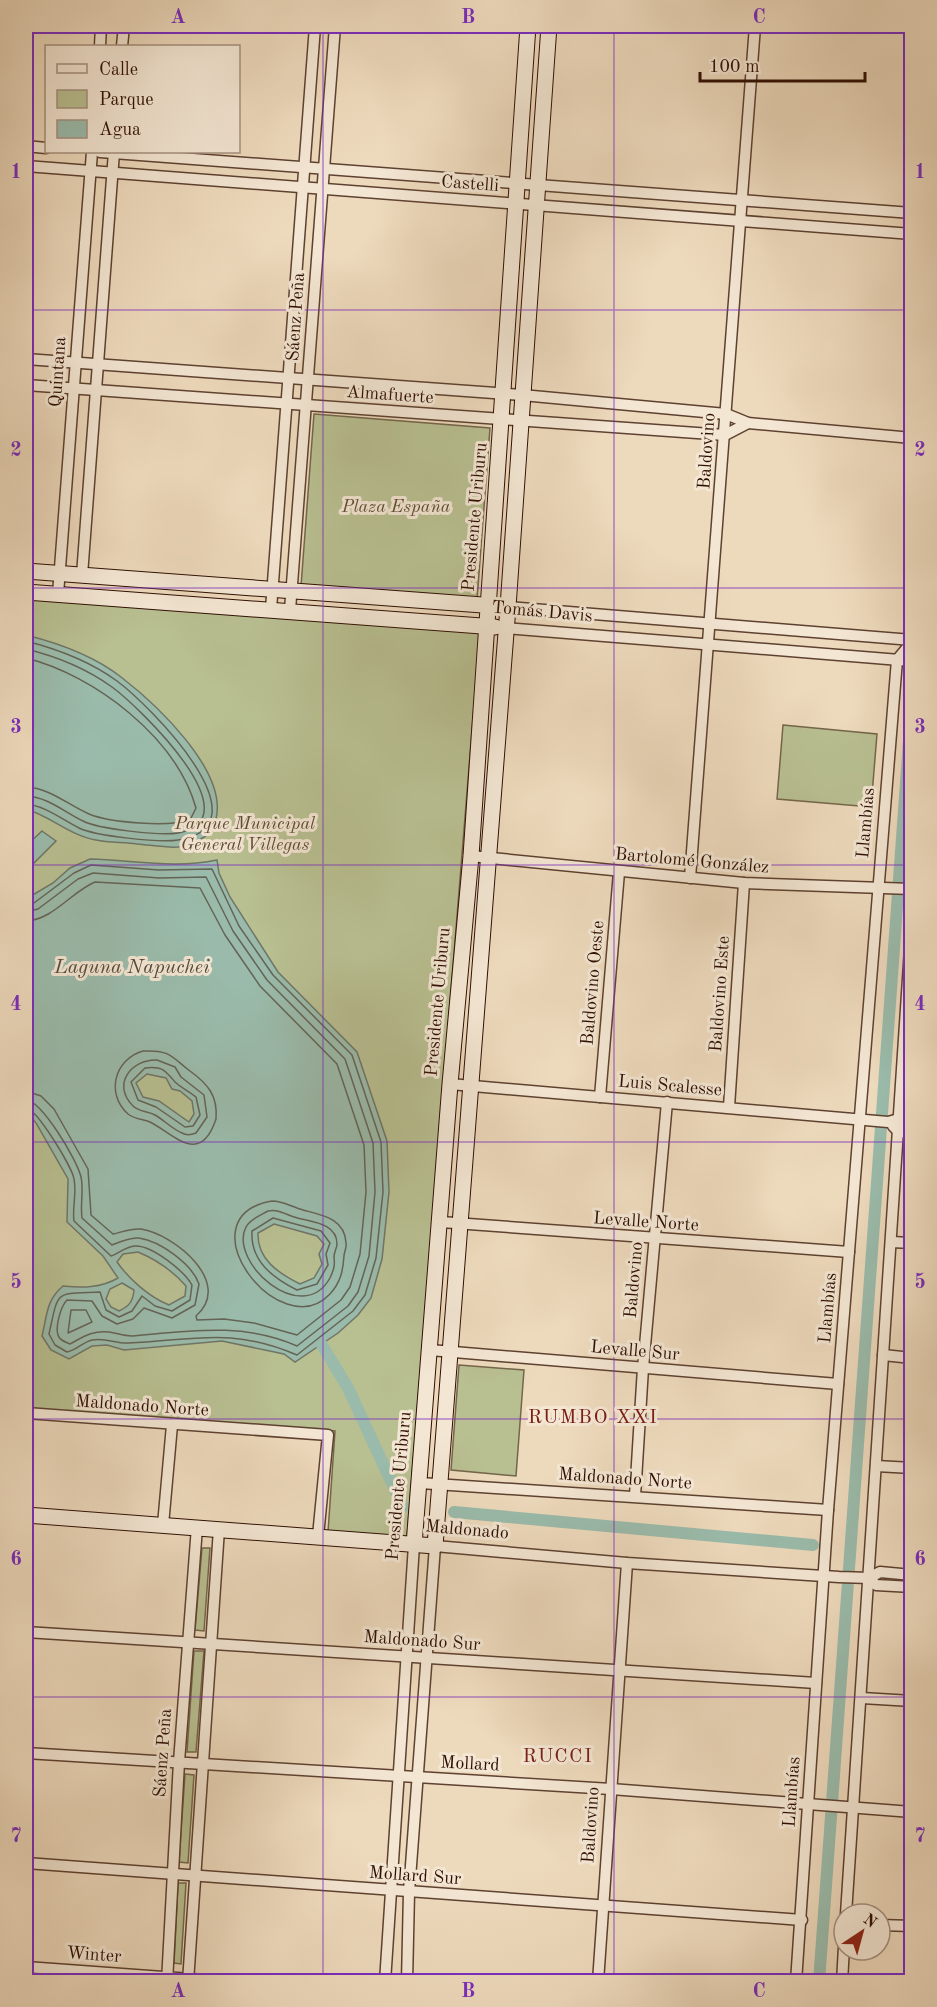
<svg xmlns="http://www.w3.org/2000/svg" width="937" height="2007" font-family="'Old Standard TT',serif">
<rect width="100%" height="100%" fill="#edd9bc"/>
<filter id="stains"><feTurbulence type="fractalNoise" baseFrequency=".00333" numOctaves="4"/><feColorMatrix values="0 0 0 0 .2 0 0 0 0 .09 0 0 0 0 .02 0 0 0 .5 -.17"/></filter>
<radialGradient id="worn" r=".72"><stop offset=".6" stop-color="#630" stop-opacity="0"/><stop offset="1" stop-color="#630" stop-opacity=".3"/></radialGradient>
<g fill="#b8bf91" stroke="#74664a" stroke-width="1.5">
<polygon points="314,414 490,428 477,600 301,586"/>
<polygon points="26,598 480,631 407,1537 328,1532 335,1431 26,1408"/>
<polygon points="783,725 877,734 871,807 777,799"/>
<polygon points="459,1365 524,1370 516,1476 451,1470"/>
<polygon points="202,1548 210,1548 204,1631 195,1630"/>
<polygon points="194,1651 204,1651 196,1752 187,1752"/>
<polygon points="185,1774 194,1775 188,1863 179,1862"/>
<polygon points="178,1883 186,1883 181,1964 174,1963"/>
</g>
<g fill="#9abbab" stroke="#6f7667" stroke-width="1.5" fill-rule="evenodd">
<path d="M26 635C58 643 94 656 121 677 156 704 228 771 216 819 212 837 195 844 178 847 166 848 150 845 137 844 124 842 109 843 96 840 71 836 50 816 26 809Z"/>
<polygon points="42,831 56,841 26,871 26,846"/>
<path d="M90 859C133 860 174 869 217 860L219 873 230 897 278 972 357 1052 387 1141 389 1192 382 1259 371 1298 358 1315 338 1333 295 1362 284 1354 222 1341 124 1350 107 1345 92 1346 69 1359 51 1350 42 1336C47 1316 46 1300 63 1286 82 1288 101 1288 118 1278L103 1256 67 1222 68 1179 36 1123 26 1111V899L53 883 70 868ZM147 1074 166 1078 172 1089 180 1091 192 1101 194 1114 189 1122 159 1101 143 1097 136 1083ZM274 1224 317 1236 324 1244 319 1254 322 1264 314 1278 300 1284C278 1273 257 1259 258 1233ZM138 1252C157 1260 172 1270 186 1286L185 1296 169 1305C149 1297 129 1279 117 1262L123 1254ZM122 1283 134 1290C133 1302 129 1306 119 1311L111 1307 106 1299 110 1289Z"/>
</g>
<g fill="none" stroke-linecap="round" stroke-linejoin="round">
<g stroke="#646456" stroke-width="1.5">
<path d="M26 641C57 649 91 662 117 681 148 704 271 826 178 840 160 843 95 836 79 828 61 819 46 806 26 804"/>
<path d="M26 649C55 656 87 669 112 687 138 706 256 819 178 833 161 836 98 829 83 821 64 812 48 797 26 796"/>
<path d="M26 658C94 675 176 737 196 808L190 820C168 827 111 823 89 814 68 805 50 788 26 787"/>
<path d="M26 904 34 903 74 873 91 865 159 870 212 869 239 926 273 975 352 1055 381 1142 383 1192 376 1258 365 1295 353 1311 297 1355C232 1327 195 1340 129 1343 116 1344 105 1337 92 1340 83 1342 77 1350 67 1352L55 1345 49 1334C59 1289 54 1294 100 1292L106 1310 119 1317 132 1311 142 1296 155 1306 172 1311 190 1300 192 1285C184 1271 152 1245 135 1246 124 1247 119 1254 111 1256L74 1221C72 1208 77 1193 74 1179 72 1167 37 1109 26 1108"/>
<path d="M26 912 38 909 78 879 93 873 159 878 206 877 233 931 267 980 345 1059 373 1143 375 1192 369 1256 358 1292 348 1306 297 1346C244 1322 189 1331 132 1336 123 1336 117 1333 109 1332 93 1330 83 1337 70 1344 65 1342 59 1340 58 1335 55 1326 61 1306 67 1300L92 1301 102 1316 117 1324 133 1319 144 1308 172 1318 195 1305 199 1284C192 1264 160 1241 139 1238 130 1237 119 1242 112 1245L82 1218C80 1205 84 1190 81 1177 77 1160 42 1101 26 1100"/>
<path d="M26 921C53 920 71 892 95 882L200 888 225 935 260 986 337 1064 364 1145 366 1192 360 1254 350 1287 341 1300 297 1335 254 1323 224 1319 197 1320 196 1316C234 1283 174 1234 141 1229 132 1228 122 1232 113 1234L91 1215 88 1169 54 1109 41 1096 26 1091"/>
<path d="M143 1051C172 1050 171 1057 190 1071 208 1084 218 1096 216 1119 200 1167 174 1134 150 1122 142 1119 134 1119 128 1114 105 1093 115 1059 143 1051Z"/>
<path d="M157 1060 175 1067 181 1077 204 1095 207 1117 196 1133C191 1135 187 1136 182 1133 172 1129 164 1120 155 1115 148 1111 139 1112 133 1106 111 1084 132 1059 157 1060Z"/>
<path d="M145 1068C162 1066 165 1070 175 1082 180 1087 190 1092 196 1097L200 1115 193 1126 185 1127 156 1107 138 1100 131 1082Z"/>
<path d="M272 1201C283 1201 292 1207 303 1210 321 1215 345 1218 346 1243 347 1248 344 1252 344 1256 343 1270 341 1282 330 1294 280 1347 181 1217 272 1201Z"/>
<path d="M268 1211C278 1209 285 1214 294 1217 309 1222 337 1222 337 1244 337 1248 334 1252 334 1257 335 1266 334 1269 330 1278 302 1328 228 1262 246 1227 250 1219 261 1215 268 1211Z"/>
<path d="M273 1218 321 1231 330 1243 326 1254 328 1265 317 1284 297 1290C273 1278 250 1261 252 1231Z"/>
<polygon points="71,1310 86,1310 92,1322 68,1333"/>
</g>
<g stroke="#9abbab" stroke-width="12">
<polyline points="322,1345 348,1388 403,1507"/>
<polyline points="454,1512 813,1545"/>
<polyline points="819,1982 912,700"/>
</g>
<g stroke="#5e4130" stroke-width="13">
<g id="street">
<polyline points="100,46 101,26"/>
<polyline points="122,46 124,26"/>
<polyline points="26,146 46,148"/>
<polyline points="100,152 912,213"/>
<polyline points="26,166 912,234"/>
<polyline points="26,359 522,395 726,414 748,423 912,438"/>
<polyline points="26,385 725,435 748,423"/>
<polyline points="82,575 114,152"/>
<polyline points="58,594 92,152"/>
<polyline points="508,607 912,640"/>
<polyline points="271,609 315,26"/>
<polyline points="290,610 335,26"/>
<polyline points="506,628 912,661"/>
<polyline points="471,856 744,883 912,889"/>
<polyline points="690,878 755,26"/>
<polyline points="450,1084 888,1122 899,1119 912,1121"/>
<polyline points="600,1097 619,872"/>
<polyline points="729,1107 744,883"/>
<polyline points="893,1126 898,1131 912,1134"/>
<polyline points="441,1222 849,1252"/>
<polyline points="891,1242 912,1243"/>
<polyline points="430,1350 838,1384"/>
<polyline points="883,1355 912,1358"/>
<polyline points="26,1413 328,1435 318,1536"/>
<polyline points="876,1466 912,1468"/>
<polyline points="420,1483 828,1510"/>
<polyline points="635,1496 643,1368 667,1102"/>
<polyline points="163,1525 172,1425"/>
<polyline points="869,1578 876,1585 912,1587"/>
<polyline points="26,1632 816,1683"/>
<polyline points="862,1698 912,1701"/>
<polyline points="26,1753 611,1789 912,1812"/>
<polyline points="26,1863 802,1920"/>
<polyline points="846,1914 912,918"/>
<polyline points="880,1925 912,1926"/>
<polyline points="26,1967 232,1982"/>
<polyline points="167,1982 179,1762 197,1527"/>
<polyline points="188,1982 219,1529"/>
<polyline points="385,1982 414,1545"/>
<polyline points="407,1982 409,1892 435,1546 627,1563 839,1577 869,1578 880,1572 912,1575"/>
<polyline points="598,1982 627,1563"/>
<polyline points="796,1982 828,1510 897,660 912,642"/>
<polyline points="842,1982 844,1947"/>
</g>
</g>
<g stroke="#2f0e02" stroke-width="17">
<g id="secondary">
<polyline points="26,571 496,606"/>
<polyline points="26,592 495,627"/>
<polyline points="26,1515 435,1546 508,607 549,26"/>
<polyline points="414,1545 450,1084 471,856 528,26"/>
</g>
</g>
<use href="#street" stroke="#f3e6d3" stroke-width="10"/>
<use href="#secondary" stroke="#f3e6d3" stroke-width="15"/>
</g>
<path fill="none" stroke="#7b2cbf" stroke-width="1.5" stroke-opacity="0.55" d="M323 26V1982M614 26V1982M26 310H912M26 588H912M26 865H912M26 1142H912M26 1419H912M26 1697H912"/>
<g text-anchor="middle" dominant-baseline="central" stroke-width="6" stroke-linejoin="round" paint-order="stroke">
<g font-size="18" fill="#2f0e02" stroke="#f3e6d3">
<text transform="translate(470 184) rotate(4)">Castelli</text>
<text transform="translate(296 317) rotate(-86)">Sáenz Peña</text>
<text transform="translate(58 372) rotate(-86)">Quintana</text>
<text transform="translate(390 395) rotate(4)">Almafuerte</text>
<text transform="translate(707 451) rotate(-86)">Baldovino</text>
<text transform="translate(475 517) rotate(-85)">Presidente Uriburu</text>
<text transform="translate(542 612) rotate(5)">Tomás Davis</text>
<text transform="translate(866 823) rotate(-85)">Llambías</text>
<text transform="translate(692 861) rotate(5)">Bartolomé González</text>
<text transform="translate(593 983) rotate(-85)">Baldovino Oeste</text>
<text transform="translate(720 994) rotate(-86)">Baldovino Este</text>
<text transform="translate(438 1002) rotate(-85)">Presidente Uriburu</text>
<text transform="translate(670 1086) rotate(5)">Luis Scalesse</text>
<text transform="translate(646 1222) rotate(4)">Levalle Norte</text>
<text transform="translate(634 1280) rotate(-85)">Baldovino</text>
<text transform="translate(828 1308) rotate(-85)">Llambías</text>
<text transform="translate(635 1351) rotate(5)">Levalle Sur</text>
<text transform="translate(142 1406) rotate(4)">Maldonado Norte</text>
<text transform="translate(625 1479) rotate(4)">Maldonado Norte</text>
<text transform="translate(399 1486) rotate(-85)">Presidente Uriburu</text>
<text transform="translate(467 1530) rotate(5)">Maldonado</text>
<text transform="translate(422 1641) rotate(4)">Maldonado Sur</text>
<text transform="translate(163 1753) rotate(-86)">Sáenz Peña</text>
<text transform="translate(470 1764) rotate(3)">Mollard</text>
<text transform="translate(792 1792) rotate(-86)">Llambías</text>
<text transform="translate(591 1825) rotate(-86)">Baldovino</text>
<text transform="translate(415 1876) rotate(4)">Mollard Sur</text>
<text transform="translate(94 1955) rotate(4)">Winter</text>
</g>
<g font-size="18" font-style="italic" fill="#5f4c34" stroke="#f3e6d3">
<text x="396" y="507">Plaza España</text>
<text x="245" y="824">Parque Municipal<tspan x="245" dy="21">General Villegas</tspan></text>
</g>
<g font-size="20" font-style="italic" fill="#544b3d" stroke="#f3e6d3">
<text x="132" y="968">Laguna Napuchei</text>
</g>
<g font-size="20" letter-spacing="1.5" fill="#7a1f14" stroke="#f3e6d3">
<text x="593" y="1418">RUMBO XXI</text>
<text x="558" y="1757">RUCCI</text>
</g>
</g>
<rect width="937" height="2007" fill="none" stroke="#edd9bc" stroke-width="66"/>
<rect x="45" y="45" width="195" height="108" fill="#f3e6d3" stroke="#a5907f" stroke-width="1.5"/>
<rect x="57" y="64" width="30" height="9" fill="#f3e6d3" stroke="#a5907f" stroke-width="1.5"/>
<text x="99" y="75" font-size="18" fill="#2f0e02">Calle</text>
<rect x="57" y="90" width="30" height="18" fill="#b8bf91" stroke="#a5907f" stroke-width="1.5"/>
<text x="99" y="105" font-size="18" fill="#2f0e02">Parque</text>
<rect x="57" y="120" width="30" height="18" fill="#9abbab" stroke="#a5907f" stroke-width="1.5"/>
<text x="99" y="135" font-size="18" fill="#2f0e02">Agua</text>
<g transform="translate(862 1932) rotate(36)"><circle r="28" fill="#f3e6d3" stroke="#a5907f" stroke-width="1.5"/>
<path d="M0-4.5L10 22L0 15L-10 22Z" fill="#8f2418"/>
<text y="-9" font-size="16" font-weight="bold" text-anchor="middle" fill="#2f0e02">N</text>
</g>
<path d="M700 72v9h165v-9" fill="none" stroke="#2f0e02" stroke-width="3"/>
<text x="709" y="72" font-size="18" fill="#2f0e02" stroke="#f3e6d3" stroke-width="4.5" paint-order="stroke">100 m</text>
<rect x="33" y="33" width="871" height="1941" fill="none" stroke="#7b2cbf" stroke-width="2"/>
<g font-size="20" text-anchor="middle" font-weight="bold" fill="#7b2cbf">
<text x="178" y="23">A</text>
<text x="468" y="23">B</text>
<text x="759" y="23">C</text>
<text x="16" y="178">1</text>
<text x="920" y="178">1</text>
<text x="16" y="456">2</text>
<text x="920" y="456">2</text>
<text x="16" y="733">3</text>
<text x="920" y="733">3</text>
<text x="16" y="1010">4</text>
<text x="920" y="1010">4</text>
<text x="16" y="1288">5</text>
<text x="920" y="1288">5</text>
<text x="16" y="1565">6</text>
<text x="920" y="1565">6</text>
<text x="16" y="1842">7</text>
<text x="920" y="1842">7</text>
<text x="178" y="1997">A</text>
<text x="468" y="1997">B</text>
<text x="759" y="1997">C</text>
</g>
<rect width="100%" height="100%" filter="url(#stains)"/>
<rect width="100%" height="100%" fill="url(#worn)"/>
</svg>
